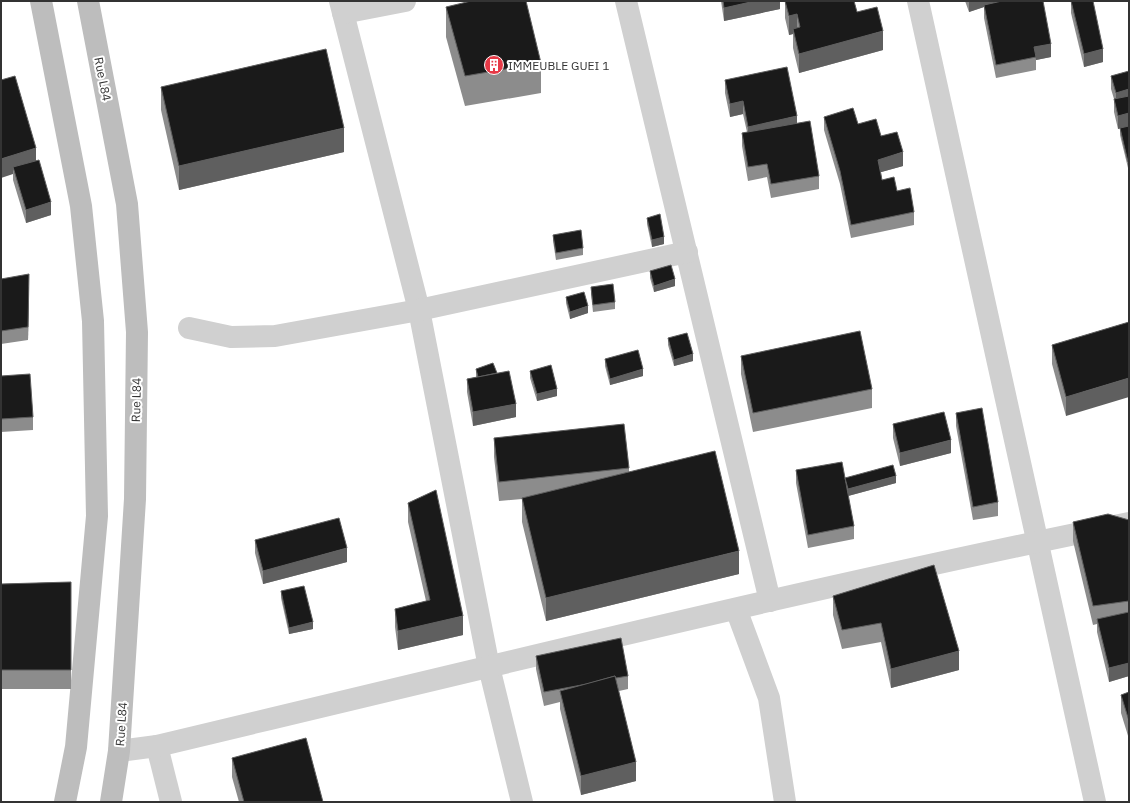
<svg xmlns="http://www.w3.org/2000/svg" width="1130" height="803" font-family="'IBM Plex Sans',sans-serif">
<rect width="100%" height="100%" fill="#fff"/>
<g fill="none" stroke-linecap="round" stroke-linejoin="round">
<g stroke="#d0d0d0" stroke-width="22">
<polyline points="340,1 419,310 489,667 522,802"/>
<polyline points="626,1 770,601"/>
<polyline points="918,1 1095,802"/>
<polyline points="343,13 405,1"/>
<polyline points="189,328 231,337 275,336 419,310 687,252"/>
<polyline points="736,609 769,698 785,802"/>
<polyline points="157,746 171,802"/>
<path d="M119 751 157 746C480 669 803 589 1129 523"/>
</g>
<g stroke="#bdbdbd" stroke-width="22">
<polyline points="41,1 81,206 93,321 97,516 76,747 65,802"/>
<polyline points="88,1 127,204 137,332 135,499 119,751 111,802"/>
</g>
</g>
<g fill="#8c8c8c">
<polygon points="721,1 780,1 780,9 724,21"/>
<polygon points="785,1 854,1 857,12 883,50 799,73 793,48 793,34 789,35 785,18"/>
<polygon points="965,1 1043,1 1051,57 1036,60 1036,70 996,78 984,18 984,7 969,12"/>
<polygon points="1071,1 1103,62 1084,67 1071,13"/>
<polygon points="446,7 541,63 541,93 465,106 446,37"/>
<polygon points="1129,71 1129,168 1128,168 1120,135 1120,128 1118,129 1114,112 1114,99 1111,89 1111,76"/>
<polygon points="1,80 36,160 51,215 26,223 13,180 13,174"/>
<polygon points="725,80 797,123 819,176 819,189 771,198 767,177 748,181 742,146 742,133 747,132 743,114 730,117 725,93"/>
<polygon points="161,87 344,152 179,190 161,110"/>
<polygon points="824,117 858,124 881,136 903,166 881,172 882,180 897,191 914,212 914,225 851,238 840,184 824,130"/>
<polygon points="647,218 664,244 652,247 647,224"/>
<polygon points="553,235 583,248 583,255 556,260 553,241"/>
<polygon points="650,271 675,286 654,292 650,278"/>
<polygon points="1,279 29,287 28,340 1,344"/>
<polygon points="591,287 615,302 615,309 593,312 591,294"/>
<polygon points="566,297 588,313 570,319 566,303"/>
<polygon points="1129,322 1066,416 1052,364 1052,345"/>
<polygon points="668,338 693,361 674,366 668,345"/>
<polygon points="741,356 872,389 872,408 753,432 741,374"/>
<polygon points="605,359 643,376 610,385 605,366"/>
<polygon points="476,369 497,373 516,417 473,426 467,392 467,379 476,377"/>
<polygon points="530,371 557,396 537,401 530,378"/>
<polygon points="1,376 33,417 33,430 1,432"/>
<polygon points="956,413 998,502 998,516 973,520 956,426"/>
<polygon points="893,424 951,453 900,466 893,438"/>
<polygon points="494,438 629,468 629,472 739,574 546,621 522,522 522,499 499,501 494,457"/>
<polygon points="796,470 845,478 896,483 848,496 854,526 854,539 808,548 796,483"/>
<polygon points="408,503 463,635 398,650 395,627 395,609 426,601 408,522"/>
<polygon points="1129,520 1129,676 1109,682 1097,632 1097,624 1093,625 1073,541 1073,522"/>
<polygon points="255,540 347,562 263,584 255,553"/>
<polygon points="934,565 959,670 891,688 881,642 842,649 833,615 833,596"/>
<polygon points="71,582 71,689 1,689 1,584"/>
<polygon points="281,591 313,629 289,634 281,598"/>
<polygon points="536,656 628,676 628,689 619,691 636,781 581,795 560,709 560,702 544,706 536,669"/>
<polygon points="1129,692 1129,739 1121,713 1121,695"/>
<polygon points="232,758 323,802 239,802 232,777"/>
</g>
<g fill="#5f5f5f">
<polygon points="755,1 780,1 780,9 724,21 724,8"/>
<polygon points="969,1 1004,1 984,5 984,7 969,12"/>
<polygon points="797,14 797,33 793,29 793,34 789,35 789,16"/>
<polygon points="883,31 883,50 799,73 799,54"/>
<polygon points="1051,44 1051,57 1036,60 1034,47"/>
<polygon points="1103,49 1103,62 1084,67 1084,54"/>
<polygon points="1129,89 1129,103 1116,106 1116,93"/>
<polygon points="743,101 743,114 730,117 730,104"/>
<polygon points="1129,113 1129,126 1118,129 1118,116"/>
<polygon points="797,116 797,129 748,140 748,127"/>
<polygon points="344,128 344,152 179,190 179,166"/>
<polygon points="36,148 36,167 13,167 13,174 1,178 1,159"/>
<polygon points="903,152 903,166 878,173 878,160"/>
<polygon points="51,202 51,215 26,223 26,210"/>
<polygon points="664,237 664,244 652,247 652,240"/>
<polygon points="29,274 29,287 28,340 28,327"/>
<polygon points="675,279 675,286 654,292 654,286"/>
<polygon points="588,306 588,313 570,319 570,312"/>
<polygon points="693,354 693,361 674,366 674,360"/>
<polygon points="643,369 643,376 610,385 610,379"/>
<polygon points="1129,378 1129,397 1066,416 1066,397"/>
<polygon points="557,389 557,396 537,401 537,394"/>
<polygon points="516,404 516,417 473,426 473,412"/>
<polygon points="951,440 951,453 900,466 900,453"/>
<polygon points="896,476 896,483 848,496 848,489"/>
<polygon points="347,548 347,562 263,584 263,571"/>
<polygon points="739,551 739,574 546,621 546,598"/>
<polygon points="463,616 463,635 398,650 398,631"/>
<polygon points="313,622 313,629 289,634 289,628"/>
<polygon points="959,651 959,670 891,688 891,669"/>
<polygon points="1129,663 1129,676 1109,682 1109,668"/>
<polygon points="636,762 636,781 581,795 581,776"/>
</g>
<g fill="#1a1a1a" stroke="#5f5f5f">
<polygon points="471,1 526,1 541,63 465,76 446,7"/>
<polygon points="723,1 755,1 724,8"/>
<polygon points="785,1 854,1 857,12 877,7 883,31 799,54 793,29 800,27 797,14 789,16"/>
<polygon points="1002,1 1043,1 1051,44 1034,47 1036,57 996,65 984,5"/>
<polygon points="1071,1 1093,1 1103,49 1084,54"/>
<polygon points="326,49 344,128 179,166 161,87"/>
<polygon points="787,67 797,116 748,127 743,101 730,104 725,80"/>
<polygon points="1129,71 1129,89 1116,93 1111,76"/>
<polygon points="15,76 36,148 1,159 1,80"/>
<polygon points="1129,96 1129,113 1118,116 1114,99"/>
<polygon points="853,108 858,124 876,119 881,136 897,132 903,152 878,160 882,180 894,177 897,191 910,188 914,212 851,225 840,171 824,117"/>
<polygon points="810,121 819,176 771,184 767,164 748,167 742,133"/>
<polygon points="1129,126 1129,161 1128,162 1120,128"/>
<polygon points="39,160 51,202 26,210 13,167"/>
<polygon points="660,214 664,237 652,240 647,218"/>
<polygon points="581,230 583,248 556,253 553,235"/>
<polygon points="671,265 675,279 654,286 650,271"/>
<polygon points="29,274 28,327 1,331 1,279"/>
<polygon points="613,284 615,302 593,305 591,287"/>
<polygon points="584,292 588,306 570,312 566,297"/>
<polygon points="1129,322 1129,378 1066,397 1052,345"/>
<polygon points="860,331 872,389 753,413 741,356"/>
<polygon points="687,333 693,354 674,360 668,338"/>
<polygon points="638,350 643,369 610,379 605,359"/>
<polygon points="493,363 497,373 478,377 476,369"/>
<polygon points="551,365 557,389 537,394 530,371"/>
<polygon points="509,371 516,404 473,412 467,379"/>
<polygon points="30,374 33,417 1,419 1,376"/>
<polygon points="982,408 998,502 973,507 956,413"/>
<polygon points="944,412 951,440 900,453 893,424"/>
<polygon points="624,424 629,468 499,482 494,438"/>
<polygon points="715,451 739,551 546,598 522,498"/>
<polygon points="842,462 854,526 808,535 796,470"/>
<polygon points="893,465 896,476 848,489 845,478"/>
<polygon points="436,490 463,616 398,631 395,609 430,600 408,503"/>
<polygon points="1108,514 1129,520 1129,601 1093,606 1073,522"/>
<polygon points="339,518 347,548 263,571 255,540"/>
<polygon points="934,565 959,651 891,669 881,623 842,630 833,596"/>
<polygon points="71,582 71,670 1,670 1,584"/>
<polygon points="304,586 313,622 289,628 281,591"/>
<polygon points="1129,612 1129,663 1109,668 1097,619"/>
<polygon points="621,638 628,676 616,678 615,676 587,684 544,692 536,656"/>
<polygon points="615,676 636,762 581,776 560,691"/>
<polygon points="1129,692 1129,721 1121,695"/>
<polygon points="306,738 323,802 244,802 232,758"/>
</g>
<defs>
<g id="building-disc" transform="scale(1)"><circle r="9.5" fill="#e63946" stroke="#fff"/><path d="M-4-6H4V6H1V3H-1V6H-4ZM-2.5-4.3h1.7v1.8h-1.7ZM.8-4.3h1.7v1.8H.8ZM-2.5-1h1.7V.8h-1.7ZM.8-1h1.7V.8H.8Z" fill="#fff"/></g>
</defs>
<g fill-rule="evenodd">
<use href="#building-disc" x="494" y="65"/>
</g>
<g text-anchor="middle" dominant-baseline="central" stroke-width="4" stroke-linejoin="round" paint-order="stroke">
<g font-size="12" fill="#333" stroke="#fff" text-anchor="start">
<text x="508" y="65">IMMEUBLE GUEI 1</text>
</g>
<g font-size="12" fill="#333" stroke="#fff">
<text transform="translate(103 79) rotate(79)">Rue L84</text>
<text transform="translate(136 400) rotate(-89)">Rue L84</text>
<text transform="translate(121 724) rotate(-86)">Rue L84</text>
</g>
</g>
<rect width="1130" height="803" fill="none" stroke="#333333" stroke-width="4"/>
</svg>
